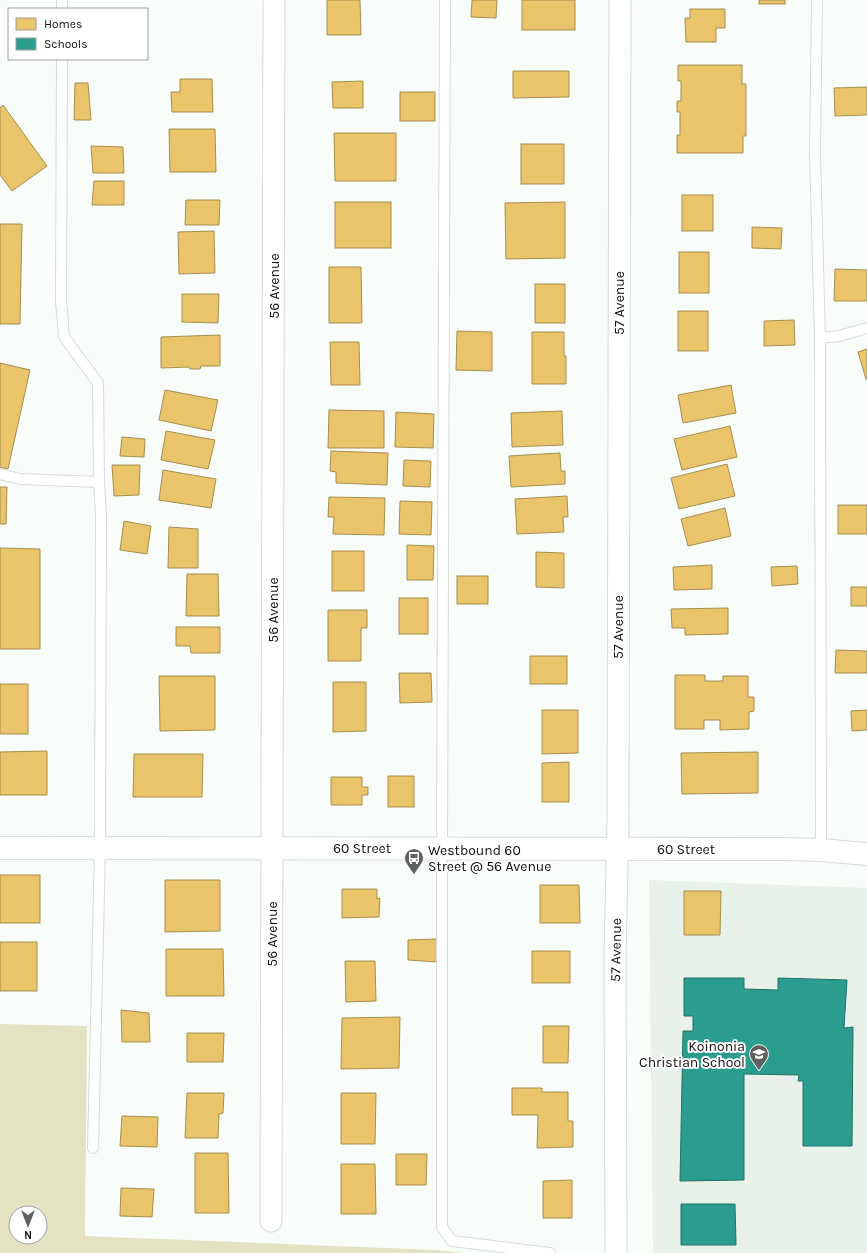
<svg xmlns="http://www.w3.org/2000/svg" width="867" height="1253" font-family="Karla,sans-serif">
<rect width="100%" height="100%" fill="#f8fdfa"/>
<polygon fill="#e8f1ea" points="649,880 867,888 867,1253 653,1253"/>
<path fill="#e3e3c3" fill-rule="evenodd" d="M0 1024 87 1026 85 1236 435 1250 466 1253H0ZM16 1213H40V1237H16Z"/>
<g fill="#e9c46a" stroke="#a78e4e">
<polygon points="327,0 360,0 361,35 327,35"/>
<polygon points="472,0 497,0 496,18 471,17"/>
<rect x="522" y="0" width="53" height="30"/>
<rect x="759" y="0" width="26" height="4"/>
<polygon points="690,9 725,9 725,28 716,28 716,42 686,42 685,18 690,18"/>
<polygon points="678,65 742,65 742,84 746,84 746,136 743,136 743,153 677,153 677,135 680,135 680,112 677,112 677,101 681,101 681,81 678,81"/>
<polygon points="513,71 569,71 569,97 513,98"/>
<polygon points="180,79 212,79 213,112 172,112 171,92 180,92"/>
<polygon points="363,81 363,108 333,108 332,82"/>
<polygon points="75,83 88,83 91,120 74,120"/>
<polygon points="867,87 867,115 835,116 834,88"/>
<rect x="400" y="92" width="35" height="29"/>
<polygon points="3,105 47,166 12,191 0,175 0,108"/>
<polygon points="169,129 215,129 216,172 170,172"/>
<polygon points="334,133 396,133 396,181 335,181"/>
<rect x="521" y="144" width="43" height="40"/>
<polygon points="91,146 123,147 124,173 93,173"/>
<polygon points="94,181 124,181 124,205 92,205"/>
<rect x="682" y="195" width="31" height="36"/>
<polygon points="186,200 220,200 219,225 185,225"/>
<rect x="335" y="202" width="56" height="46"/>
<polygon points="565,202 565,258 506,259 505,203"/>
<polygon points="0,224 22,224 20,324 0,324"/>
<polygon points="752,227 782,228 781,249 752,248"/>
<polygon points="214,231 215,273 179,274 178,232"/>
<rect x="679" y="252" width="30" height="41"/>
<polygon points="329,267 361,267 362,323 329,323"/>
<polygon points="835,269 867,270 867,301 834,301"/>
<rect x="535" y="284" width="30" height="39"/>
<polygon points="182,294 219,294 218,323 182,322"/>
<rect x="678" y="311" width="30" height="40"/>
<polygon points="794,320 795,345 764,346 764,321"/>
<polygon points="457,331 492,332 492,371 456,370"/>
<polygon points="532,332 564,332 564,356 566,356 566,384 532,384"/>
<polygon points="220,335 220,366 201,366 200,369 190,369 189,367 161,368 161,337"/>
<polygon points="330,342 359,342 360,385 331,385"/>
<polygon points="867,349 867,379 866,379 858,352"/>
<polygon points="0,363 30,370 8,469 0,467"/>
<polygon points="731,385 736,413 683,423 678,395"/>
<polygon points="165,390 218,400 211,431 159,420"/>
<polygon points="329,410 384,411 384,448 328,448"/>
<polygon points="562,411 563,445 512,447 511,413"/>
<polygon points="396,412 434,414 433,448 395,447"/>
<polygon points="730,426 737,457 682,470 674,439"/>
<polygon points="166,431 215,440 208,469 161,460"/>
<polygon points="122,437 145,439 144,457 120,456"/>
<polygon points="331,451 388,453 387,485 336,483 336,472 330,471"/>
<polygon points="560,453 561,471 565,471 565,484 511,487 509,456"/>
<polygon points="404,460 431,461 430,487 403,486"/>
<polygon points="727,464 735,496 679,509 671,478"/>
<polygon points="112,465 140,465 139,495 114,496"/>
<polygon points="163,470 216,479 211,508 159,500"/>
<polygon points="0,487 7,487 6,524 0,524"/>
<polygon points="567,496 568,517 563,517 564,532 517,534 515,499"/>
<polygon points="329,497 385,498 384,535 333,534 334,517 328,517"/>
<polygon points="400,501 432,502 431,535 399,534"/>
<rect x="838" y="505" width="29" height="29"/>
<polygon points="725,508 731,536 688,546 681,519"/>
<polygon points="124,521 151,526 147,554 120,550"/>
<polygon points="169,527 198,529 198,568 168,568"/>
<polygon points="407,545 434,546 433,580 407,580"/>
<polygon points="0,548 40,549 40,649 0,649"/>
<rect x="332" y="551" width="32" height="40"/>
<polygon points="536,552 564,553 564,588 536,587"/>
<polygon points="712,565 712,589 674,590 673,567"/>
<polygon points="797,566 798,584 772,586 771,567"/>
<polygon points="187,574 218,574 219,616 186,616"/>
<rect x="457" y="576" width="31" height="28"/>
<rect x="851" y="587" width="16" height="19"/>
<rect x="399" y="598" width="29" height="36"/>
<polygon points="728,608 728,634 685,635 685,628 672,628 671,609"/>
<polygon points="328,610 367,610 367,628 361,628 361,661 328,661"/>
<polygon points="176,627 220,627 220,653 191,653 190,646 176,646"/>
<polygon points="836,650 867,651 867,673 835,673"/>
<rect x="530" y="656" width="37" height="28"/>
<polygon points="399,673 431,673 432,702 400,703"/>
<polygon points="675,675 705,675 705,681 723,681 723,676 748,676 748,697 754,697 754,711 749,712 749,729 720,730 720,720 704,720 704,729 675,729"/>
<polygon points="159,676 215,676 215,730 160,731"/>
<polygon points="333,682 366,682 366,731 333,732"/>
<rect x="0" y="684" width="28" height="50"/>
<polygon points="542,710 578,710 578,753 542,754"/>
<polygon points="867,710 867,730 852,731 851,711"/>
<polygon points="47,751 47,795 0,795 0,752"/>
<polygon points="758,752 758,793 682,794 681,753"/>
<polygon points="134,754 203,754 202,797 133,797"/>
<polygon points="569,762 569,802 542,802 542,763"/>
<rect x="388" y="776" width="26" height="31"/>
<polygon points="331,777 362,777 362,787 368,787 368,795 362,795 362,805 331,805"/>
<rect x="0" y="875" width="40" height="48"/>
<polygon points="165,880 220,880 220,931 165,932"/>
<polygon points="540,885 579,885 580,923 540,923"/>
<polygon points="342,889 377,889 377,899 380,898 379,917 342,918"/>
<polygon points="684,891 721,891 720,935 684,935"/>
<polygon points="437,939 438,962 408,960 408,940"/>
<rect x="0" y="942" width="37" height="49"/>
<polygon points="166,949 223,949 224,996 166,996"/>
<rect x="532" y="951" width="38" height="32"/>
<polygon points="345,961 375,961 376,1001 346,1002"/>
<polygon points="121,1010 149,1013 150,1042 122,1042"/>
<polygon points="400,1017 399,1068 341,1069 342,1018"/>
<polygon points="543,1026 569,1026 568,1063 543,1063"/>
<polygon points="187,1033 224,1033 223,1062 187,1062"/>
<polygon points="512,1088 542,1088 542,1092 568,1092 568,1121 573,1121 573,1147 537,1148 538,1115 512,1115"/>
<polygon points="187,1093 224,1093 223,1113 219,1114 218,1138 185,1138"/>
<polygon points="341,1093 376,1093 375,1144 341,1144"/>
<polygon points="122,1116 158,1117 157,1147 120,1146"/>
<polygon points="195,1153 228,1153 229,1213 195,1213"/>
<polygon points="396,1154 427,1154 426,1185 396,1185"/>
<polygon points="341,1164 375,1164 376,1214 341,1214"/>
<polygon points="572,1180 572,1218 543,1218 543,1181"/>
<polygon points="121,1188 154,1189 152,1217 120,1216"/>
</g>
<g fill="#2a9d8f" stroke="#217268">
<polygon points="684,978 744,978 744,989 778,990 778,978 847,980 844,1028 853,1027 852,1146 803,1146 803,1081 798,1081 799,1075 744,1074 744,1180 680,1181 683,1031 693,1031 693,1016 684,1016"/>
<polygon points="681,1204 735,1204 736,1245 681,1245"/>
</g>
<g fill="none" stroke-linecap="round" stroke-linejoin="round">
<g stroke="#d7dad8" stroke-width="12">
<g id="service">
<polyline points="445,0 442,848 442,1227 452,1241 550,1253"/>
<polyline points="817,0 815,154 820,338 821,850"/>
<polyline points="62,9 62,0"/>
<polyline points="62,59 61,300 64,337 98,383 99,482 101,514 100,848 93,1148"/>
<polyline points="820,338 839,336 867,328"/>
<polyline points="0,474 20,479 99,482"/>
</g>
</g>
<g stroke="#d7dad8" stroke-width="23">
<g id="minor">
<polyline points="271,1221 274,0"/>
<polyline points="616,1253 615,956 618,821 620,0"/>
</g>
</g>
<g stroke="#d7dad8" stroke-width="24">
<polyline id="secondary" points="0,848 783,849 821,850 867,854"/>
</g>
<use href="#service" stroke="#fefffe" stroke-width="10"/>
<use href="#minor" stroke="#fefffe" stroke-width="21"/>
<use href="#secondary" stroke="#fefffe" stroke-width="22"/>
</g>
<defs>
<g id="bus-pin" transform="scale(1)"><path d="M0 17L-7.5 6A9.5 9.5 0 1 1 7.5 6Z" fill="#5f6260" stroke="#fff"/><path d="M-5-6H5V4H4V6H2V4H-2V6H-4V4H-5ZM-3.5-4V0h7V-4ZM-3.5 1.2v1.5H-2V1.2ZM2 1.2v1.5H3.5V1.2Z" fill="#fff"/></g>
<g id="school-pin" transform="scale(1)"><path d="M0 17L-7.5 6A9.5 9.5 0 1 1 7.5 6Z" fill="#5f6260" stroke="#fff"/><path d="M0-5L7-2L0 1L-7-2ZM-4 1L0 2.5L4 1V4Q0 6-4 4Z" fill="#fff"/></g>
</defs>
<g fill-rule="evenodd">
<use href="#bus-pin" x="414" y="858"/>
<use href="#school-pin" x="759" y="1054"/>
</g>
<g text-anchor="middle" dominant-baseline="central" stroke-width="4" stroke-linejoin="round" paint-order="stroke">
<g font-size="14" fill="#0d0f0d" stroke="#fff">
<text transform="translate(274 286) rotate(-90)">56 Avenue</text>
<text transform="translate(619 303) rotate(-90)">57 Avenue</text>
<text transform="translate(273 610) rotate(-90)">56 Avenue</text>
<text transform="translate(618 627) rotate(-90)">57 Avenue</text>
<text x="362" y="848">60 Street</text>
<text x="686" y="849">60 Street</text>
<text transform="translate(272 934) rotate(-90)">56 Avenue</text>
<text transform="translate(616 950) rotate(-89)">57 Avenue</text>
</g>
<g font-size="14" fill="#0d0f0d" stroke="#fff" text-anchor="start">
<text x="428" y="850">Westbound 60<tspan x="428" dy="16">Street @ 56 Avenue</tspan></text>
<text x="745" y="1046" text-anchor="end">Koinonia<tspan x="745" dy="16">Christian School</tspan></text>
</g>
</g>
<rect x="8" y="8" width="140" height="52" fill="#ffffff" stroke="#9e9f9e"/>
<rect x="16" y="18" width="20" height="12" fill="#e9c46a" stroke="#9e9f9e"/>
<text x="44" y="28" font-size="12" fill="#0d0f0d">Homes</text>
<rect x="16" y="38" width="20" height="12" fill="#2a9d8f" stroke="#9e9f9e"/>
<text x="44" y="48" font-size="12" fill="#0d0f0d">Schools</text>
<g transform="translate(28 1225) rotate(180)"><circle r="19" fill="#ffffff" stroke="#9e9f9e"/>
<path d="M0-3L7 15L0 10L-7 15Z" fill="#5f6260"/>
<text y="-6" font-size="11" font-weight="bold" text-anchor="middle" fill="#0d0f0d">N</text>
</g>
</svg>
